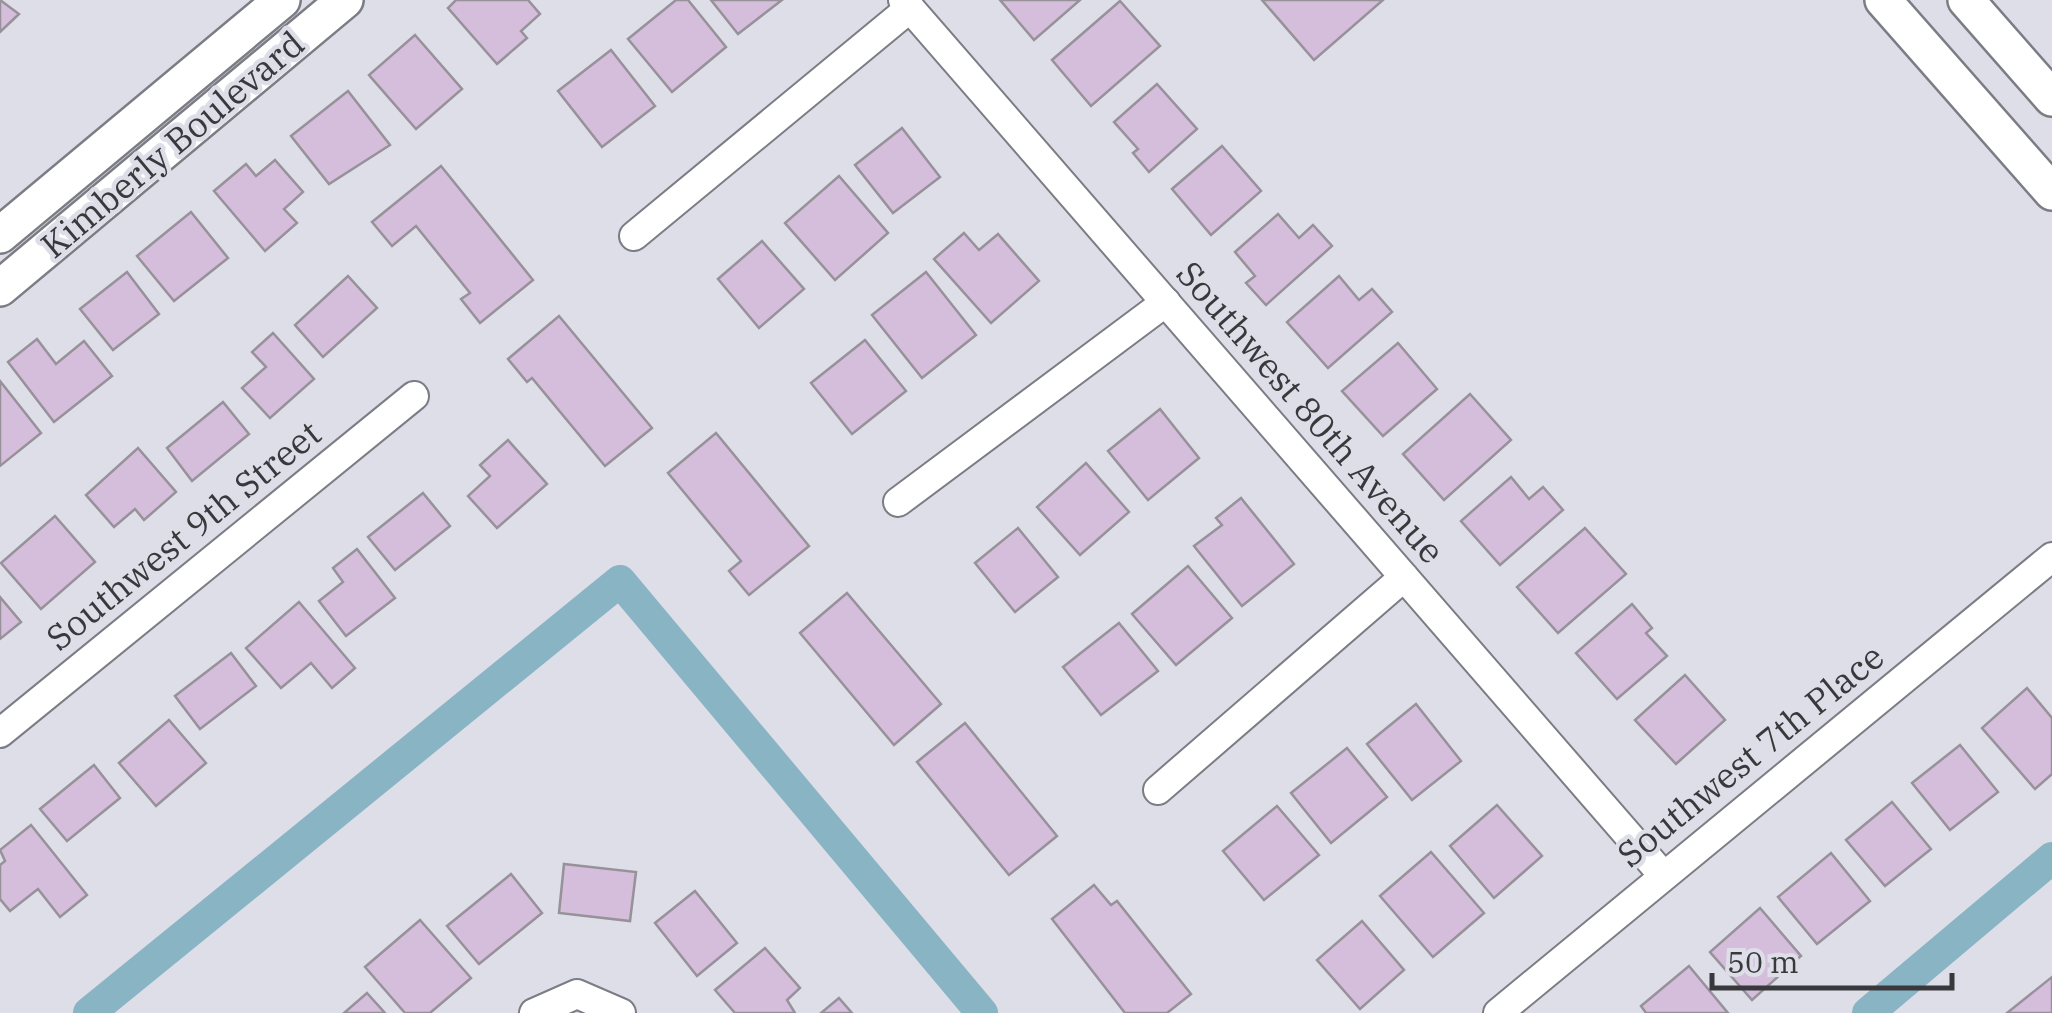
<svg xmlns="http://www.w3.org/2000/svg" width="2052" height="1013" font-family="'IBM Plex Serif',serif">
<rect width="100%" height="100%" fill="#dedee8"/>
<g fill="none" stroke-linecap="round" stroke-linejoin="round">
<g stroke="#89b4c4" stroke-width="32">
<polyline points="89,1013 620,581 982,1013"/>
<polyline points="1868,1013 2052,858"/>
</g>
</g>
<g fill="#d5bddc" stroke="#979199" stroke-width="2.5">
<polygon points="0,0 19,14 0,32"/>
<polygon points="456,0 528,0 540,14 521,31 527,38 497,64 448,8"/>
<polygon points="676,0 688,0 726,47 672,92 628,39"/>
<polygon points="711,0 782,0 738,34"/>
<polygon points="1000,0 1080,0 1034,40"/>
<polygon points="1262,0 1383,0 1314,60"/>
<polygon points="1120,1 1160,46 1091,106 1052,60"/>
<polygon points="415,35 462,89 416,129 369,75"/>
<polygon points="611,50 655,106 602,147 558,91"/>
<polygon points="1157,84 1197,129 1149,172 1133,153 1138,149 1114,122"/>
<polygon points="348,91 390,145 329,184 291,136"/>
<polygon points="902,128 940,177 893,213 855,165"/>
<polygon points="1222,146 1261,191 1211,235 1172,189"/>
<polygon points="275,160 303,192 284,209 297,223 265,251 214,191 246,164 256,176"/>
<polygon points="441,166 533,280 480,323 461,299 470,293 416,226 392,246 372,222"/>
<polygon points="839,176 888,233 835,280 785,223"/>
<polygon points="191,212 228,258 174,301 137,256"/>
<polygon points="1278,214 1299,238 1313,225 1332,246 1266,305 1246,283 1255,276 1235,252"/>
<polygon points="964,233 979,250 998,234 1039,281 991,323 934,259"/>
<polygon points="762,241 804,289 759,328 718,279"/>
<polygon points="127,272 159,314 113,350 80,309"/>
<polygon points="926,272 976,335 922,378 872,315"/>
<polygon points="348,276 377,308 323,357 295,325"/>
<polygon points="1339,276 1359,300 1372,289 1392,312 1328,368 1287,322"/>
<polygon points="559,316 652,428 605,466 532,378 527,382 508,359"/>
<polygon points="273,333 314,379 270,418 242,388 266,367 252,352"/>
<polygon points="37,339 56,364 84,341 112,376 54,422 8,362"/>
<polygon points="865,340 906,391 852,434 811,383"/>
<polygon points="1398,343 1437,389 1383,436 1342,391"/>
<polygon points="0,381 41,433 0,466"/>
<polygon points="1470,394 1511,440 1444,500 1403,454"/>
<polygon points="223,402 249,434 192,481 167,448"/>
<polygon points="1160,409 1199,458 1148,500 1108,451"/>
<polygon points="716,433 809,546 749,595 729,571 741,561 668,473"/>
<polygon points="508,440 547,484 497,528 468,496 490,476 480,465"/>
<polygon points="138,448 176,492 144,520 135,509 114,527 86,495"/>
<polygon points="1086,463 1129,512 1080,555 1037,507"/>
<polygon points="1511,477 1529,499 1543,487 1563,510 1500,565 1461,521"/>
<polygon points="423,493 450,526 395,570 368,537"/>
<polygon points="1241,498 1294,564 1242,606 1194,546 1222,525 1216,518"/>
<polygon points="55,516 95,562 41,609 1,563"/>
<polygon points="1018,528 1058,577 1015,612 975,563"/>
<polygon points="1585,528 1626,574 1558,633 1517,587"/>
<polygon points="357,549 395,598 346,636 319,601 343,582 333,568"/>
<polygon points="1188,566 1232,618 1176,665 1132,614"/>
<polygon points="847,593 941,704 894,745 800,633"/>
<polygon points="0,597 21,622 0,639"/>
<polygon points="299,602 355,668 332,688 311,663 281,688 246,648"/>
<polygon points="1632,604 1652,628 1646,633 1667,656 1617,699 1576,653"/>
<polygon points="1119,623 1158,671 1101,715 1063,667"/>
<polygon points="231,653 256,686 200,729 175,696"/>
<polygon points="1685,675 1725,720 1676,764 1635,720"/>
<polygon points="2027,688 2052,718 2052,774 2035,789 1982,728"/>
<polygon points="1416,704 1461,761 1412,800 1367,744"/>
<polygon points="169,720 206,763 156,806 119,763"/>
<polygon points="965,723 1057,836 1009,875 917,762"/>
<polygon points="1960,745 1998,792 1950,830 1912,783"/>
<polygon points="1347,748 1387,797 1331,843 1291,793"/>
<polygon points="94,765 120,798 67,841 40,809"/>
<polygon points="1892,802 1931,849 1885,886 1846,840"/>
<polygon points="1497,805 1542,856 1494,898 1450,846"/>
<polygon points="1277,806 1319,855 1264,900 1223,851"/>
<polygon points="31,825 87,895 60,917 38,889 10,911 0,899 0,865 5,861 0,850"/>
<polygon points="1431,852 1484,913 1433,957 1380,896"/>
<polygon points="1831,853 1870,901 1817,944 1778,897"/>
<polygon points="564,864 636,872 630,921 559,913"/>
<polygon points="511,874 542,913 479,964 447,926"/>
<polygon points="1094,885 1111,905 1117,901 1191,994 1167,1013 1125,1013 1052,919"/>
<polygon points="695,891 737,943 697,976 655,923"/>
<polygon points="1760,908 1801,956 1752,1000 1710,952"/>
<polygon points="420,920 471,978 430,1013 405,1013 365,967"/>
<polygon points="1362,921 1404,970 1360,1009 1317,960"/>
<polygon points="765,948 800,988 787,1000 795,1013 735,1013 715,990"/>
<polygon points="1689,966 1728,1013 1646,1013 1641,1006"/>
<polygon points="2052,977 2052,1013 2007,1013"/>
<polygon points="367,993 385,1013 344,1013"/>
<polygon points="839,998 852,1013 821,1013"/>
</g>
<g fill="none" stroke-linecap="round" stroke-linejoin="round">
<g stroke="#7c7c85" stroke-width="32">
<g id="minor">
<polyline points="903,0 1662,874"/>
<polyline points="634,236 910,8"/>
<polyline points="898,502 1166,302"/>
<polyline points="0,733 414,396"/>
<polyline points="1158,790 1404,577"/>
<polyline points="534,1013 577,994 621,1013"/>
<polyline points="1498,1013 2052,557"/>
</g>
</g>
<g stroke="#7c7c85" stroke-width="40">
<g id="tertiary">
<polyline points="1883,0 2052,192"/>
<polyline points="1966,0 2052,98"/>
<polyline points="0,235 282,0"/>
<polyline points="0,288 345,0"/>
</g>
</g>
<use href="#minor" stroke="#fff" stroke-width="28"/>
<use href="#tertiary" stroke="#fff" stroke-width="35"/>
</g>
<g text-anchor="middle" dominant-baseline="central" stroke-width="9" stroke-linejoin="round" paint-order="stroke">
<g font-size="35" fill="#39393d" stroke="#dedee8">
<text transform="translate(172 144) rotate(-40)">Kimberly Boulevard</text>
<text transform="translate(1311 412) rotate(49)">Southwest 80th Avenue</text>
<text transform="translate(183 535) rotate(-39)">Southwest 9th Street</text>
<text transform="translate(1750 755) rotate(-39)">Southwest 7th Place</text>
</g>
</g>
<path d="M1712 973v15h240v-15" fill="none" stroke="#39393d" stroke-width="5"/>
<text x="1727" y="973" font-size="30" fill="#39393d" stroke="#dedee8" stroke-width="8" paint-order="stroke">50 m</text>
</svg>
